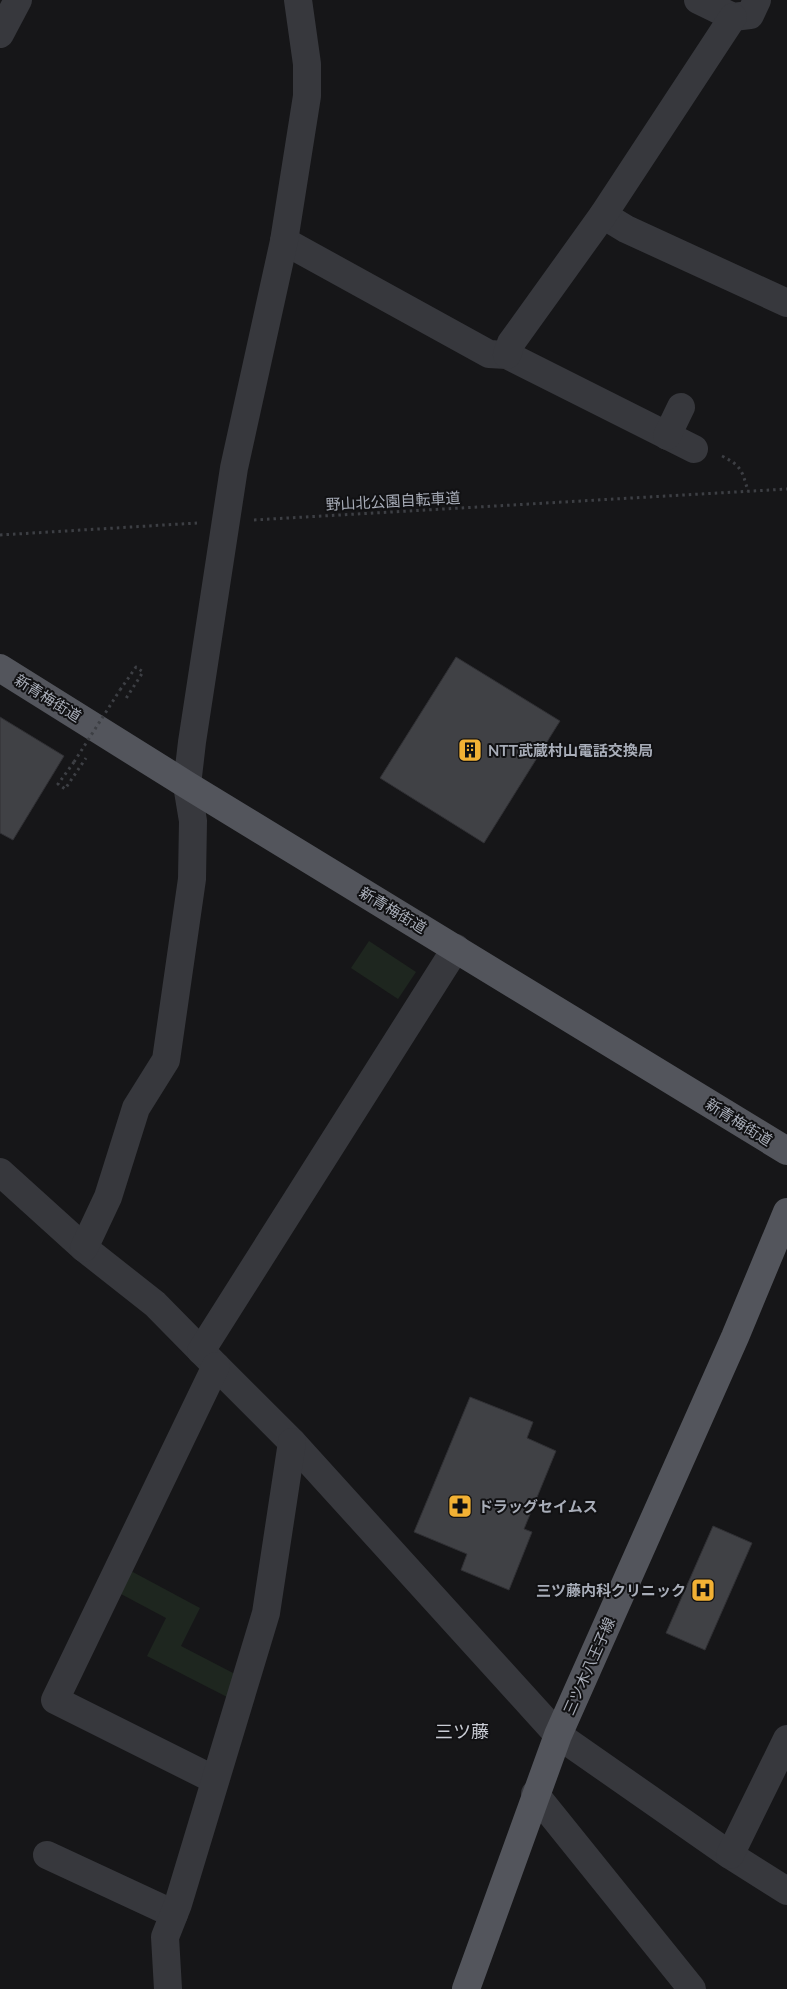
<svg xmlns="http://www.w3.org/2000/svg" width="787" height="1989" font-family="Mulish,'Noto Sans JP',sans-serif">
<rect width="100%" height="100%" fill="#161618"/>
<g fill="#1e261f">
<polygon points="369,941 416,972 398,999 351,968"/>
<polygon points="131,1571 200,1608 181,1646 235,1674 229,1698 147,1656 166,1618 121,1594"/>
</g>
<g fill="#404145" stroke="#303034">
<polygon points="456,657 560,721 484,843 380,778"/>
<polygon points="0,717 64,756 13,840 0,833"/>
<polygon points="470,1397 533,1422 527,1438 556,1451 524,1529 532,1532 509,1590 461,1570 467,1554 414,1532"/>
<polygon points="713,1526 752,1543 705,1650 666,1633"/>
</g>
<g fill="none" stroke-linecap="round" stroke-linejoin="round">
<g stroke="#3d3f44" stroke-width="3" stroke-dasharray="2.5 4" stroke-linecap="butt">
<path d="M722 456C742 466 742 471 748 491"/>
<polyline points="254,520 787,489"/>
<polyline points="0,535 197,523"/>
<polyline points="120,690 136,667 143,672 125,700"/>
<polyline points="74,762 58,784 65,789 86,758"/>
</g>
<g stroke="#37383d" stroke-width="28">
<polyline points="698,0 733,17 750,15 757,0"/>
<polyline points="0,34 18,0"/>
<polyline points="603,215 626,229 787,303"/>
<polyline points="284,241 489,354 507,355 694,449"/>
<polyline points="507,355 511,343 603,215 733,17"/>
<polyline points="667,436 681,407"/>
<polyline points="0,1172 84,1248 155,1304 216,1366 292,1442 558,1735 730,1855 787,1891"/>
<polyline points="84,1248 108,1197 136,1108 166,1060 192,879 193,821 187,785 192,742 234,468 284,241 307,96 307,64 298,0"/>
<polyline points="201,1351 456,948"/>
<polyline points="215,1780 55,1700 216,1366"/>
<polyline points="535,1794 692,1989"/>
<polyline points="47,1855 174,1914"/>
<polyline points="730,1855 787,1739"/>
<polyline points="168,1989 165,1937 178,1904 266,1613 292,1442"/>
</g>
<g stroke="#53555c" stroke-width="28">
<polyline points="0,668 187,785 787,1151"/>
<polyline points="466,1989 558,1735 735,1337 787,1212"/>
</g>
<polyline stroke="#3d3f44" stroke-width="3" stroke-dasharray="2.5 4" stroke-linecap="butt" points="74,762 120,690"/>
</g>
<defs>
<g id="building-square" transform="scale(1.25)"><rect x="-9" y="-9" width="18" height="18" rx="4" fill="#f2b134" stroke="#111113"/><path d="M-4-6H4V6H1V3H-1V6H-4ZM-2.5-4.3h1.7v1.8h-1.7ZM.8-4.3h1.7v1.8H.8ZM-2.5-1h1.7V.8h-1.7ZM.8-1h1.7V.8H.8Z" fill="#111"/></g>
<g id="pharmacy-square" transform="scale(1.25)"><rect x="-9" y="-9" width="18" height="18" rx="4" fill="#f2b134" stroke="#111113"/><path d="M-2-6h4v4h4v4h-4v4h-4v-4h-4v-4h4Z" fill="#111"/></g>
<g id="hospital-square" transform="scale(1.25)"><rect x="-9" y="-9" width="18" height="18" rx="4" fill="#f2b134" stroke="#111113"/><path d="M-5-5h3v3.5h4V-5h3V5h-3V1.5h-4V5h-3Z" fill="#111"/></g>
</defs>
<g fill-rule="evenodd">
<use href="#building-square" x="470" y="750"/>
<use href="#pharmacy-square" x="460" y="1506"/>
<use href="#hospital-square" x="703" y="1590"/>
</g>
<g text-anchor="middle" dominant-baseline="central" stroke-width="4" stroke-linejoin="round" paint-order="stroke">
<g font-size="15" fill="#a8adb8" stroke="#111113">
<text transform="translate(393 501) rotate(-3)">野山北公園自転車道</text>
<text transform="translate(48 698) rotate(32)">新青梅街道</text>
<text transform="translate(393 910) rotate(31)">新青梅街道</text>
<text transform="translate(739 1122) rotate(32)">新青梅街道</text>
<text transform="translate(589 1666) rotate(-66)">三ツ木八王子線</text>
</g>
<g font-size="15" font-weight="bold" fill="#a8adb8" stroke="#111113" text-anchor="start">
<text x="488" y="750">NTT武蔵村山電話交換局</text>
<text x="478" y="1506">ドラッグセイムス</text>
<text x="686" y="1590" text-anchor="end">三ツ藤内科クリニック</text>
</g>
<g font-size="18" fill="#c9ccd4" stroke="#111113">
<text x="462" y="1731">三ツ藤</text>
</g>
</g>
</svg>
